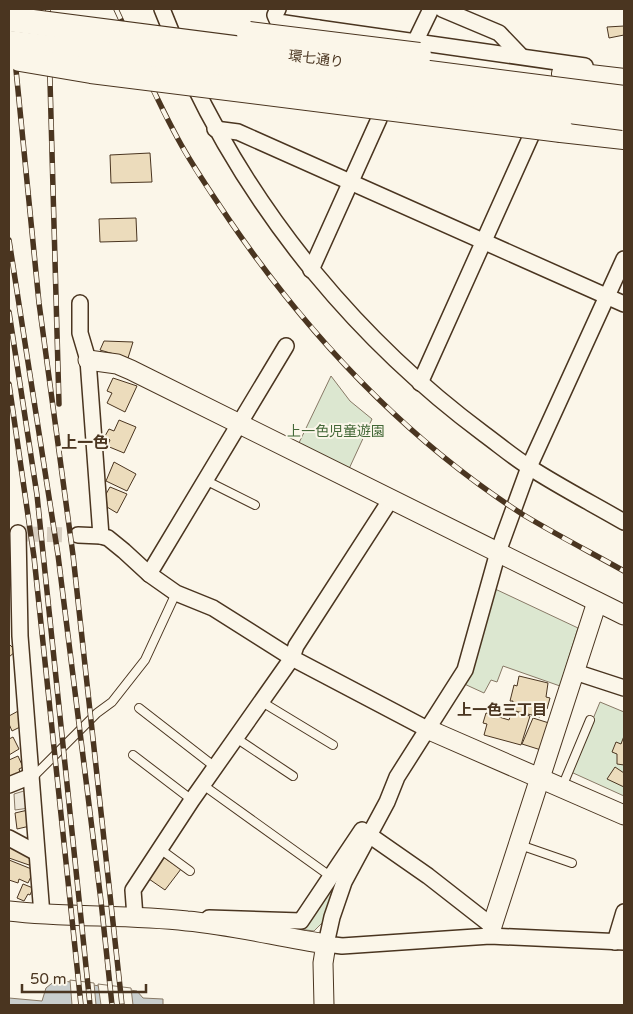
<svg xmlns="http://www.w3.org/2000/svg" width="633" height="1014" font-family="'Varela Round','Noto Sans JP',sans-serif">
<rect width="100%" height="100%" fill="#fbf6e9"/>
<g fill="#dce7d0" stroke="#887966">
<polygon points="331,376 350,401 372,419 348,471 297,447"/>
<polygon points="493,588 578,628 560,686 503,666 497,682 491,680 484,693 460,682"/>
<polygon points="600,702 624,712 624,796 571,772"/>
<polygon points="360,839 333,890 323,922 314,931 235,921 303,925"/>
</g>
<polygon fill="#ede7d9" stroke="#887966" points="27,790 29,808 15,810 14,794"/>
<polygon fill="#c9cecd" stroke="#887966" points="56,980 137,991 143,998 163,999 163,1005 9,1005 9,998 42,1001 46,988"/>
<g fill="#fbf6e9" stroke="#887966">
<polygon points="70,980 94,983 96,1005 72,1005"/>
<polygon points="98,984 131,988 133,1005 101,1005"/>
</g>
<g fill="#ecdcbc" stroke="#4a3520">
<polygon points="624,26 624,35 609,38 607,27"/>
<polygon points="150,153 152,182 111,183 110,155"/>
<polygon points="136,218 137,241 100,242 99,219"/>
<polygon points="104,341 133,342 128,358 100,350"/>
<polygon points="113,378 137,386 125,412 107,403 112,393 107,391"/>
<polygon points="119,420 136,427 124,453 107,446 110,440 105,436 109,429 114,431"/>
<polygon points="114,462 136,474 127,491 106,481"/>
<polygon points="110,487 127,494 117,513 107,507 106,494"/>
<polygon points="9,644 16,651 9,657"/>
<polygon points="519,676 548,683 546,697 550,698 547,709 543,708 540,717 511,710 513,701 510,701 514,685 517,686"/>
<polygon points="20,710 22,726 12,731 9,724 9,716"/>
<polygon points="512,711 530,716 521,745 484,735 487,724 483,723 486,713 509,720"/>
<polygon points="533,718 549,723 541,750 522,744"/>
<polygon points="624,736 624,765 617,764 617,754 612,752 616,742 621,744"/>
<polygon points="13,737 19,749 9,755 9,739"/>
<polygon points="18,756 23,767 19,769 20,772 9,777 9,760"/>
<polygon points="615,767 624,773 624,787 607,779"/>
<polygon points="28,810 30,826 17,829 15,813"/>
<polygon points="9,844 33,853 29,865 9,858"/>
<polygon points="163,857 181,869 165,890 149,879"/>
<polygon points="9,860 34,870 28,883 19,879 18,883 9,880"/>
<polygon points="23,884 33,888 30,895 28,894 24,901 17,898"/>
</g>
<g fill="none" stroke-linecap="round" stroke-linejoin="round">
<polyline stroke="#d8cfc1" stroke-width="15" stroke-dasharray="15 8" stroke-linecap="butt" points="24,534 78,535"/>
<g stroke="#4a3520" stroke-width="10">
<g id="service">
<polyline points="205,480 255,505"/>
<polyline points="262,702 333,745"/>
<polyline points="139,708 215,767"/>
<polyline points="236,738 293,776"/>
<polyline points="133,755 192,800"/>
<polyline points="31,776 36,774 97,713 112,702 145,660 176,593"/>
<polyline points="203,785 330,876"/>
<polyline points="562,787 590,720"/>
<polyline points="520,845 572,863"/>
<polyline points="160,849 190,871"/>
</g>
</g>
<g stroke="#4a3520" stroke-width="18">
<g id="minor">
<polyline points="162,9 177,46"/>
<polyline points="278,9 275,15 278,22 318,28"/>
<polyline points="442,9 499,33 520,55"/>
<polyline points="416,40 431,9"/>
<polyline points="315,49 318,28 585,66"/>
<path d="M191 79C258 219 359 341 484 434 499 445 513 457 529 467 560 487 593 504 624 522"/>
<polyline points="215,129 238,132 624,304"/>
<polyline points="624,259 529,467 498,552 465,670 397,777 387,802 344,882 332,917 326,944 342,946 490,936 624,942"/>
<polyline points="311,270 379,119"/>
<polyline points="80,303 80,333 88,360 101,536 108,538 124,551 149,574 176,593 213,608 292,658 427,729"/>
<polyline points="420,383 531,136"/>
<polyline points="18,533 20,636 42,915"/>
<polyline points="78,535 101,536"/>
<polyline points="149,574 286,346"/>
<polyline points="575,672 624,688"/>
<polyline points="9,785 31,776"/>
<polyline points="9,838 35,852"/>
<polyline points="135,917 133,890 192,800 292,658 296,646 391,499"/>
<polyline points="209,918 301,921 362,830 428,876 492,926 490,935"/>
<polyline points="615,942 624,912"/>
</g>
</g>
<g stroke="#4a3520" stroke-width="21">
<g id="tertiary">
<polyline points="88,360 117,364 131,370 624,615"/>
<polyline points="427,729 624,815"/>
<path d="M9 911C68 918 128 914 187 921 233 925 279 937 326 944L323 963 324 1005"/>
<polyline points="492,926 597,602"/>
</g>
</g>
<g stroke="#4a3520" stroke-width="26">
<g id="primary">
<polyline points="564,74 624,81"/>
<polyline points="561,130 624,137"/>
</g>
</g>
<use href="#service" stroke="#fbf6e9" stroke-width="8"/>
<use href="#minor" stroke="#fbf6e9" stroke-width="15"/>
<use href="#tertiary" stroke="#fbf6e9" stroke-width="19"/>
<use href="#primary" stroke="#fbf6e9" stroke-width="24"/>
<g stroke="#4a3520" stroke-width="5.5">
<g id="rail">
<polyline points="10,9 39,303 73,555 122,1005"/>
<polyline points="48,9 59,404"/>
<path d="M116 9C136 52 155 97 178 139 193 167 212 194 230 221 308 335 406 439 522 514 555 534 590 552 624 571"/>
<polyline points="9,240 58,555 101,901 112,1005"/>
<polyline points="9,312 37,495 90,1005"/>
<polyline points="9,384 34,557 81,1005"/>
</g>
</g>
<use href="#rail" stroke="#fbf6e9" stroke-width="4" stroke-dasharray="11" stroke-linecap="butt"/>
<g stroke="#4a3520" stroke-width="26" stroke-linecap="butt">
<g id="primary-bridge">
<polyline points="9,19 624,98"/>
<polyline points="249,34 419,55"/>
<polyline points="9,43 297,76 624,118"/>
<polyline points="20,59 91,71 561,130"/>
</g>
</g>
<use href="#primary-bridge" stroke="#fbf6e9" stroke-width="24"/>
</g>
<g text-anchor="middle" dominant-baseline="central" stroke-width="4" stroke-linejoin="round" paint-order="stroke">
<g font-size="14" fill="#4a3520" stroke="#fbf6e9">
<text transform="translate(316 59) rotate(7)">環七通り</text>
</g>
<g font-size="14" fill="#436837" stroke="#fbf6e9">
<text x="336" y="431">上一色児童遊園</text>
</g>
<g font-size="15" font-weight="bold" fill="#4a3520" stroke="#fbf6e9">
<text x="502" y="710">上一色三丁目</text>
</g>
<g font-size="16" font-weight="bold" fill="#4a3520" stroke="#fbf6e9">
<text x="85" y="443">上一色</text>
</g>
</g>
<rect width="633" height="1014" fill="none" stroke="#4a3520" stroke-width="20"/>
<path d="M22 984v8h124v-8" fill="none" stroke="#4a3520" stroke-width="2.5"/>
<text x="30" y="984" font-size="15" fill="#4a3520" stroke="#fbf6e9" stroke-width="4" paint-order="stroke">50 m</text>
</svg>
